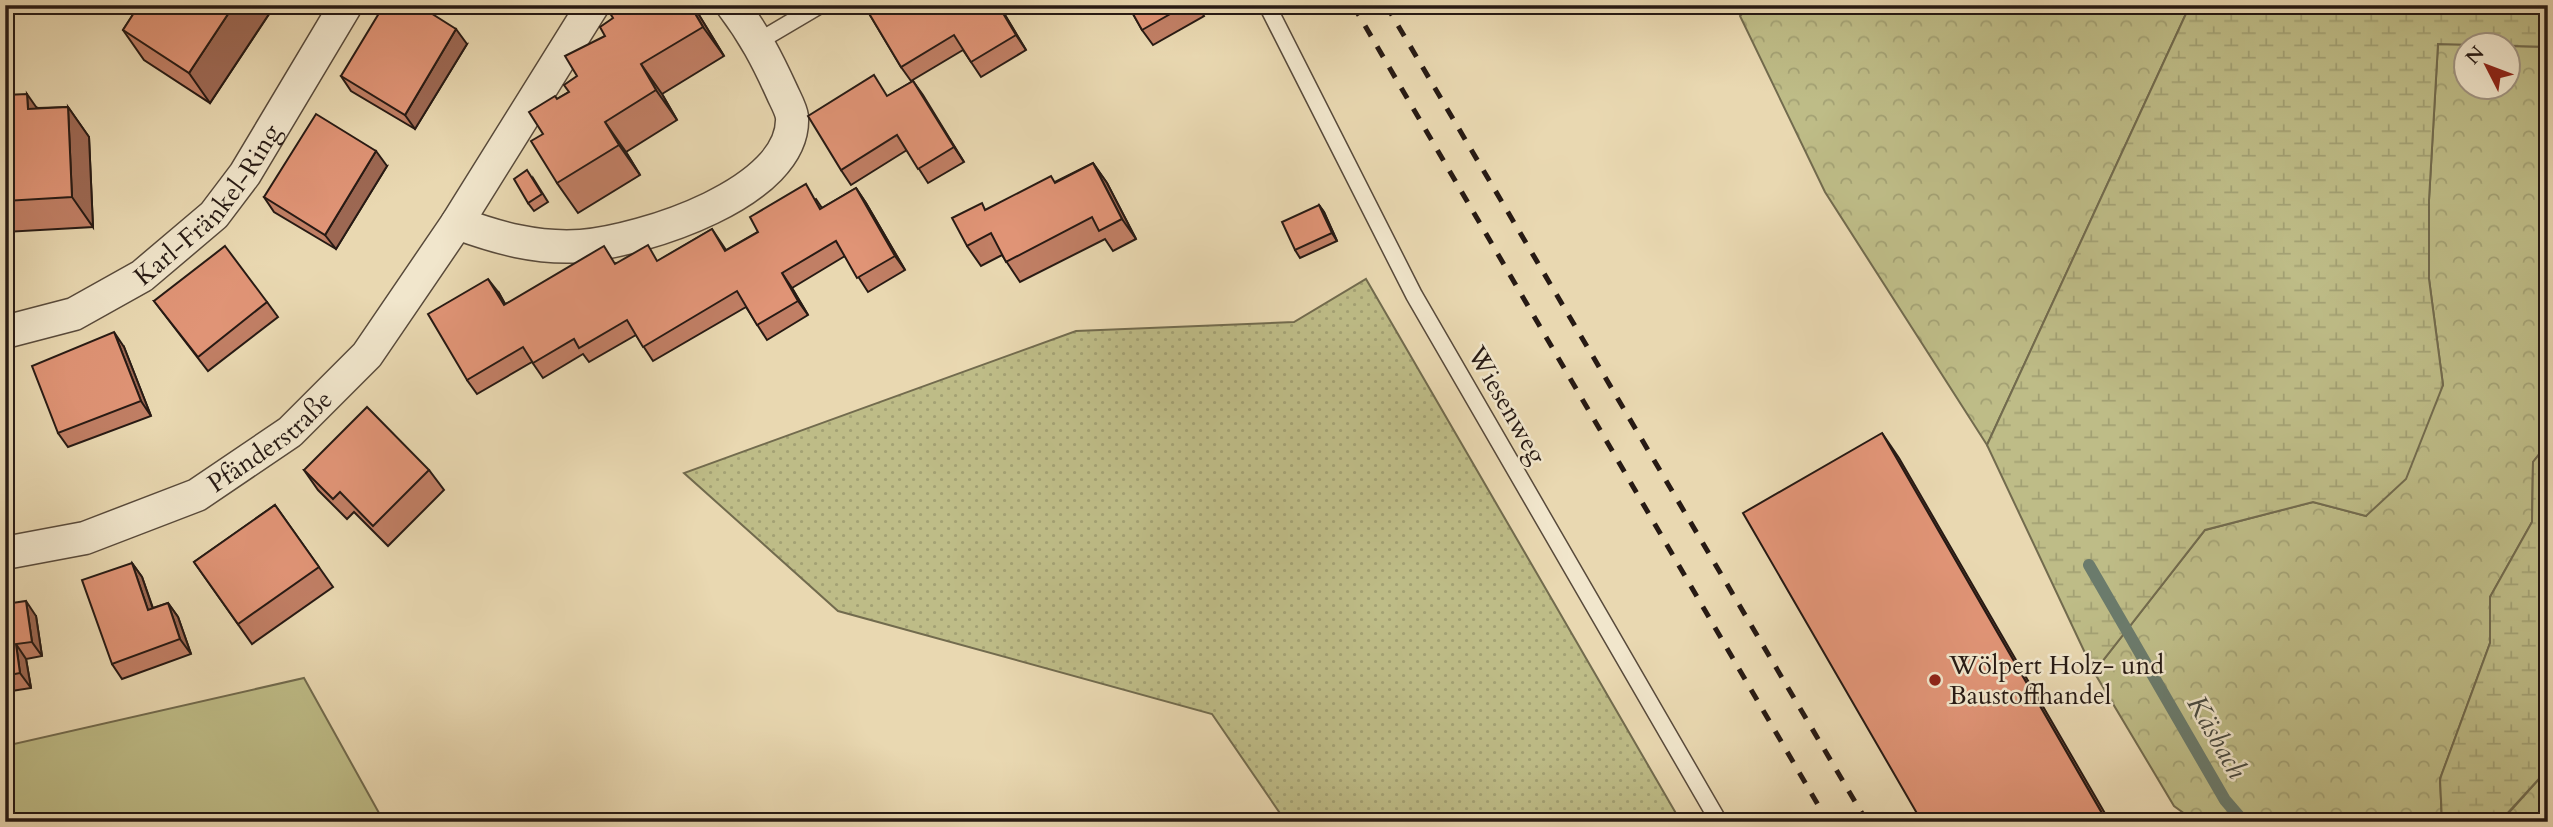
<svg xmlns="http://www.w3.org/2000/svg" width="2553" height="827" font-family="Cardo,serif">
<defs>
<pattern id="grass-dots" width="8" height="8" patternUnits="userSpaceOnUse" patternTransform="scale(1.75)"><rect width="8" height="8" fill="#bebc87"/><path d="M2 2h.1M6 6h.1" fill="none" stroke="#a3a174" stroke-width="1.8" stroke-linecap="round"/></pattern>
<pattern id="forest-crowns" width="20" height="18" patternUnits="userSpaceOnUse" patternTransform="scale(1.75)"><rect width="20" height="18" fill="#bebc87"/><path d="M2 6a3 3 0 1 1 6 0M12 15a3 3 0 1 1 6 0" fill="none" stroke="#a3a174"/></pattern>
<pattern id="wetland-marsh" width="20" height="14" patternUnits="userSpaceOnUse" patternTransform="scale(1.75)"><rect width="20" height="14" fill="#bebc87"/><path d="M1 5h8M5 5V1M11 12h8M15 12V8" fill="none" stroke="#a3a174"/></pattern>
</defs>
<rect width="100%" height="100%" fill="#e9d8b1"/>
<filter id="stains"><feTurbulence type="fractalNoise" baseFrequency=".00286" numOctaves="4"/><feColorMatrix values="0 0 0 0 .2 0 0 0 0 .09 0 0 0 0 .02 0 0 0 .5 -.17"/></filter>
<radialGradient id="worn" r=".72"><stop offset=".6" stop-color="#630" stop-opacity="0"/><stop offset="1" stop-color="#630" stop-opacity=".3"/></radialGradient>
<polygon fill="url(#grass-dots)" stroke="#726b4e" stroke-width="2" points="1366,279 1681,822 1286,822 1212,714 838,611 684,473 1076,331 1294,322"/>
<g fill="url(#forest-crowns)" stroke="#726b4e" stroke-width="2">
<polygon points="1751,5 2190,5 1987,445 1825,192 1740,16"/>
<polygon points="2438,44 2501,45 2466,46 2466,88 2508,88 2508,46 2548,47 2548,443 2533,462 2532,522 2490,597 2490,643 2440,779 2442,822 2196,822 2174,806 2094,672 2205,530 2313,502 2366,516 2443,385 2429,279 2429,200"/>
<polygon points="2548,769 2548,822 2505,822 2505,817"/>
</g>
<g fill="url(#wetland-marsh)" stroke="#726b4e" stroke-width="2">
<polygon points="2190,5 2548,5 2548,47 2438,44 2429,200 2429,279 2443,385 2406,479 2366,516 2313,502 2205,530 2094,672 1987,445"/>
<polygon points="2548,443 2548,769 2505,816 2505,822 2442,822 2440,779 2490,643 2490,597 2532,522 2533,462"/>
</g>
<polygon fill="#bebc87" stroke="#726b4e" stroke-width="2" points="304,678 384,822 5,822 5,746"/>
<g fill="none" stroke-linecap="round" stroke-linejoin="round">
<polyline stroke="#6b7b6c" stroke-width="12" points="2089,565 2225,800 2244,822"/>
<g stroke="#584a3b" stroke-width="19">
<g id="lane">
<polyline points="1267,5 1414,295 1719,822"/>
<polyline points="759,41 820,5"/>
</g>
</g>
<g stroke="#584a3b" stroke-width="35">
<g id="street">
<path d="M457 223C498 238 537 249 581 246 642 241 796 193 792 117 791 109 785 99 782 92 767 59 754 34 732 5"/>
<path id="s1" d="M5 332 74 314 142 276 214 215 245 174 346 5"/>
<path id="s2" d="M5 553 85 538 197 495 290 432 367 355 457 223 593 5"/>
</g>
</g>
<use href="#lane" stroke="#f1e6cc" stroke-width="16"/>
<use href="#street" stroke="#f1e6cc" stroke-width="32"/>
<g stroke="#271a14" stroke-width="5" stroke-dasharray="12 12" stroke-linecap="butt">
<polyline points="1353,5 1828,822"/>
<polyline points="1386,5 1867,822"/>
</g>
</g>
<g fill="#c17f65" stroke="#271a14" stroke-width="2">
<polygon points="137,5 275,5 210,103 144,60 123,30 138,7"/>
<polygon points="864,5 999,5 1026,50 981,77 963,50 911,81 901,67"/>
<polygon points="1128,5 1198,5 1204,16 1153,45 1142,30"/>
<polygon points="699,15 724,56 662,94 677,120 626,152 640,175 578,213 557,183 543,134 557,99"/>
<polygon points="467,44 415,129 351,91 341,76"/>
<polygon points="913,81 964,162 928,183 907,150 851,185 841,170 888,96"/>
<polygon points="5,95 38,108 68,107 89,137 93,227 5,232"/>
<polygon points="1093,163 1107,183 1136,239 1113,251 1105,239 1020,282 1002,255 981,266 967,246 987,210 1055,182"/>
<polygon points="387,166 336,249 274,212 264,197"/>
<polygon points="533,178 548,202 534,211 528,203"/>
<polygon points="856,188 866,203 905,270 868,292 845,256 792,288 808,315 767,340 746,307 653,361 636,335 589,362 583,354 543,378 532,362 477,394 467,380 499,293 505,304 616,263 658,261 712,229 726,250 816,199 822,208"/>
<polygon points="1319,205 1324,212 1337,241 1300,258 1295,250"/>
<polygon points="154,301 267,302 278,317 208,371"/>
<polygon points="124,347 151,416 68,447 58,433"/>
<polygon points="304,470 429,470 444,490 388,546 354,512 347,519 318,490"/>
<polygon points="275,505 333,587 252,644 194,562"/>
<polygon points="132,563 142,577 153,608 168,603 178,617 191,654 122,679 112,664"/>
<polygon points="5,604 36,616 42,656 26,659 31,688 5,692"/>
</g>
<g fill="#9d6853" stroke="#271a14" stroke-width="2">
<polygon points="234,5 275,5 210,103 189,73"/>
<polygon points="690,5 692,5 699,15 724,56 703,27"/>
<polygon points="998,5 999,5 1026,50 1016,35"/>
<polygon points="456,29 467,44 415,129 405,115"/>
<polygon points="641,64 662,94 677,120 656,90"/>
<polygon points="913,81 923,95 964,162 954,147"/>
<polygon points="27,94 48,124 28,109"/>
<polygon points="68,107 89,137 93,227 72,197"/>
<polygon points="605,122 626,152 640,175 619,145"/>
<polygon points="376,151 387,166 336,249 325,235"/>
<polygon points="1093,163 1107,183 1136,239 1122,219"/>
<polygon points="856,188 866,203 905,270 895,256"/>
<polygon points="1319,205 1324,212 1337,241 1332,233"/>
<polygon points="782,273 792,288 808,315 798,301"/>
<polygon points="488,279 499,293 514,320 504,305"/>
<polygon points="114,332 124,347 151,416 141,401"/>
<polygon points="1882,433 1899,458 2110,822 2107,822"/>
<polygon points="132,563 142,577 158,624 148,610"/>
<polygon points="26,601 36,616 42,656 32,642"/>
<polygon points="168,603 178,617 191,654 180,639"/>
<polygon points="16,644 26,659 31,688 20,673"/>
</g>
<g fill="#e09476" stroke="#271a14" stroke-width="2">
<polygon points="139,5 234,5 189,73 123,30"/>
<polygon points="384,5 418,5 456,29 405,115 341,76"/>
<polygon points="605,5 690,5 703,27 641,64 656,90 605,122 619,145 557,183 531,141 543,134 529,112 555,96 557,99 569,92 564,85 577,76 565,56 605,36 600,27 613,18"/>
<polygon points="864,5 998,5 1016,35 971,62 954,35 901,67"/>
<polygon points="1128,5 1186,5 1142,30"/>
<polygon points="874,75 887,96 913,81 954,147 918,169 897,135 841,170 808,116"/>
<polygon points="27,94 28,109 68,107 72,197 5,201 5,95"/>
<polygon points="316,114 376,151 325,235 264,197"/>
<polygon points="1093,163 1122,219 1099,231 1092,217 1006,262 991,233 967,246 952,218 982,203 985,210 1051,176 1055,183"/>
<polygon points="527,170 542,194 528,203 514,179"/>
<polygon points="806,184 820,209 856,188 895,256 857,278 836,241 782,273 798,301 757,325 737,291 643,347 627,320 579,348 574,339 533,363 523,347 467,380 428,314 488,279 504,305 604,246 615,264 648,245 657,261 712,229 725,251 758,232 750,217"/>
<polygon points="1319,205 1332,233 1295,250 1282,222"/>
<polygon points="225,246 267,302 198,357 154,301"/>
<polygon points="114,332 141,401 58,433 32,366"/>
<polygon points="367,407 429,470 373,526 340,492 333,499 304,470"/>
<polygon points="1882,433 2107,822 1922,822 1743,513"/>
<polygon points="275,505 319,567 238,624 194,562"/>
<polygon points="132,563 148,610 168,603 180,639 112,664 82,580"/>
<polygon points="26,601 32,642 16,644 20,673 5,676 5,604"/>
</g>
<circle fill="#8f2418" stroke="#f1e6cc" stroke-width="2.5" cx="1935" cy="680" r="7"/>
<g text-anchor="middle" dominant-baseline="central" stroke-width="5" stroke-linejoin="round" paint-order="stroke">
<g font-size="26" fill="#271a14" stroke="#f1e6cc">
<text stroke="none"><textPath href="#s1" startOffset="247">Karl-Fränkel-Ring</textPath></text>
<text transform="translate(1507 405) rotate(60)">Wiesenweg</text>
<text stroke="none"><textPath href="#s2" startOffset="292">Pfänderstraße</textPath></text>
</g>
<g font-size="26" fill="#271a14" stroke="#f1e6cc" text-anchor="start">
<text x="1949" y="665">Wölpert Holz- und<tspan x="1949" dy="30">Baustoffhandel</tspan></text>
</g>
<g font-size="28" font-style="italic" fill="#494a40" stroke="#f1e6cc">
<text transform="translate(2217 737) rotate(60)">Käsbach</text>
</g>
</g>
<rect width="2553" height="827" fill="none" stroke="#e9d8b1" stroke-width="28"/>
<rect x="7" y="7" width="2539" height="813" fill="none" stroke="#271a14" stroke-width="3.5"/>
<rect x="14" y="14" width="2525" height="799" fill="none" stroke="#271a14" stroke-width="2"/>
<g transform="translate(2487 66) rotate(312)"><circle r="33" fill="#f1e6cc" stroke="#a09482" stroke-width="2"/>
<path d="M0-5L12 26L0 18L-12 26Z" fill="#8f2418"/>
<text y="-10" font-size="19" font-weight="bold" text-anchor="middle" fill="#271a14">N</text>
</g>
<rect width="100%" height="100%" filter="url(#stains)"/>
<rect width="100%" height="100%" fill="url(#worn)"/>
</svg>
